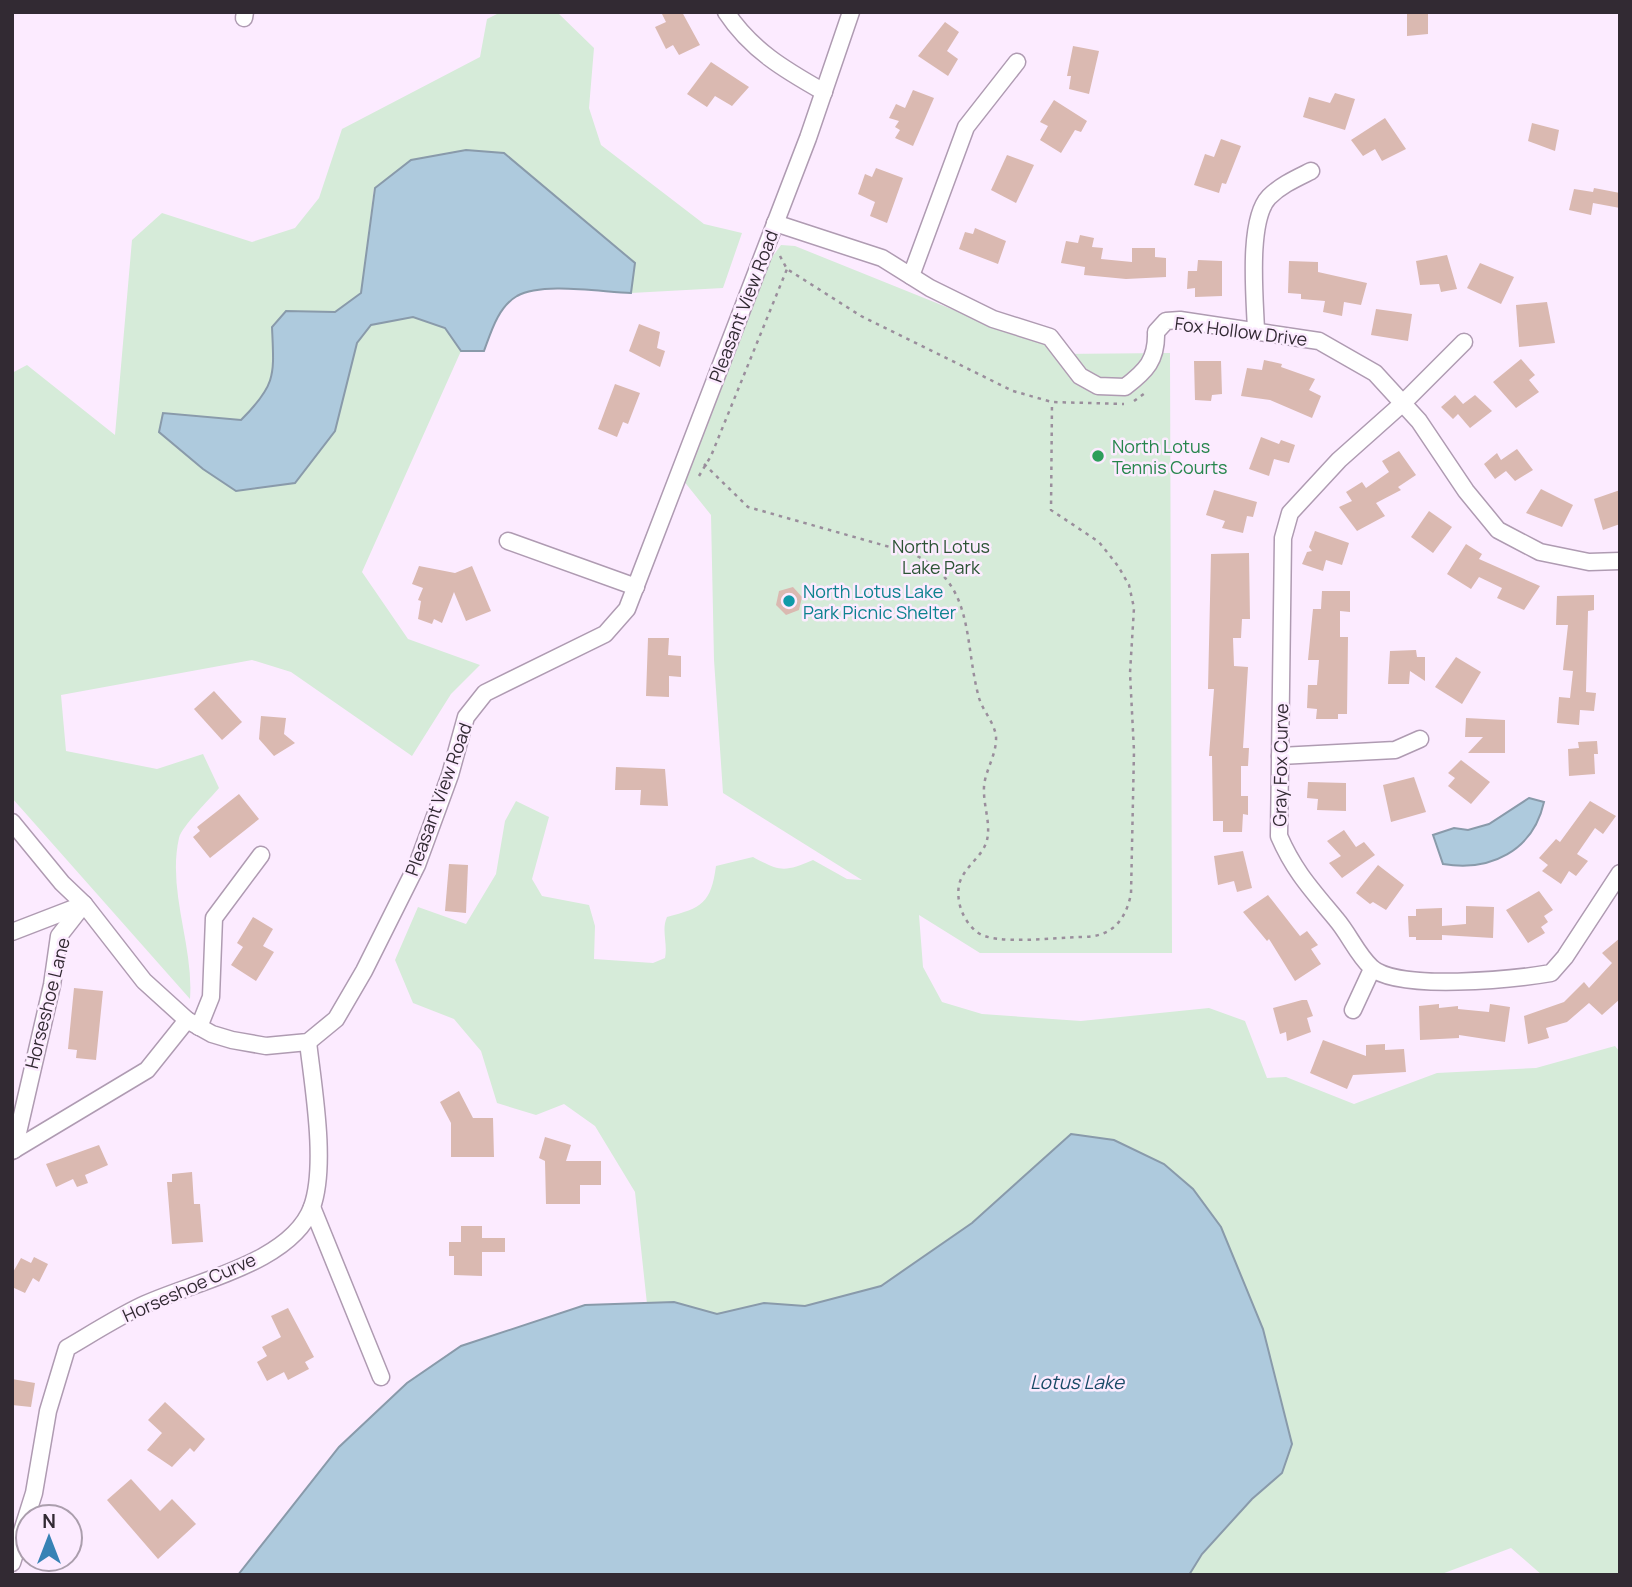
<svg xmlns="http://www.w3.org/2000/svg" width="1632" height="1587" viewBox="0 0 1632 1587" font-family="Manrope,sans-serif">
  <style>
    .green { fill: #d6ebd9 }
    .water { fill: #aecadd; stroke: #899aaa; stroke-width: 2 }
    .building { fill: #dab9b1 }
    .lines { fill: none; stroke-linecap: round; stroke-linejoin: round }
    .minor-casing { stroke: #af9bb2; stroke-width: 19 }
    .path { stroke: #9a8e9c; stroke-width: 2.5; stroke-dasharray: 3.5 5; stroke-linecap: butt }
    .minor { stroke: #fff; stroke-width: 16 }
    .leisure-dot { fill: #2e9e5b; stroke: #fcebff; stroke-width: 2.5 }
    .culture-dot { fill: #0f9aa8; stroke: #fcebff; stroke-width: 2.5 }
    .labels { text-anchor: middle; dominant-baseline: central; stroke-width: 5; stroke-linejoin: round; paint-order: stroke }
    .street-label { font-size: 18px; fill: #322a33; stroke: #fcebff }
    .leisure-label { font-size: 18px; fill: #27864d; stroke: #fcebff; text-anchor: start }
    .park-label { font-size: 18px; fill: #2c5435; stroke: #fcebff }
    .culture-label { font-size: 18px; fill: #0d838f; stroke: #fcebff; text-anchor: start }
    .water-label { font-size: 19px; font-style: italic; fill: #1a4b67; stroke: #fcebff }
  </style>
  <rect width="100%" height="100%" fill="#fcebff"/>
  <g class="green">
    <path d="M501,12l57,1 36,35 -5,60 12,37 103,79 38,9 -19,55 -92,5 4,-30 -261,-75 -13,105 -26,19 -49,-1 -14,16c2,48 5,58 -31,93l94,11 22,-88 13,-18 42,-8 33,11 16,23 -99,221 46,67 72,26 -29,29 -39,62 -121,-84 -39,-12 -191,35 5,56 91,18 46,-15 16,34c-9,11 -37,38 -40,50 -12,53 15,108 11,161l-178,-201v-425l15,-8 88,70 17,-195 30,-27 90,29 43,-14 24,-30 23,-69 138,-72 7,-38z"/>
    <path d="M781,245l14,1 221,89 29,7 12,12 113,-1 2,600h-192l-61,-38 4,52 19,35 40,12 99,7 128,-13 36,13 22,57 19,-1 68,27 83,-31 99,-5 79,-22 5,6v523h-78l-31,-27 -72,27h-250c24,-40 59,-72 93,-102l-211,-338 -99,88 -91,63 -77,20 -40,-3 -47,11 -43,-12 -27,2 -12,-112 -40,-66 -31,-22 -28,11 -39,-12 -16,-52 -27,-32 -41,-16 -18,-43 23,-53 48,17 30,-50 9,-53 11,-20 33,16 -17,62 10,17 47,9 6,21 -1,33 59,4 12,-5c3,-15 -4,-28 2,-41 35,-9 44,-14 49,-51l37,-9c27,15 32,15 60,3l34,19 15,1 -139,-87 -9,-133 -3,-145 -32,-40 91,-215z"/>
  </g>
  <g class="water">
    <path d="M466,150l38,3 131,110 -4,30c-30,-1 -88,-11 -114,3 -19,11 -26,36 -33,55h-23l-16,-23 -32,-11 -42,8 -14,18 -22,88 -40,52 -59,8 -33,-22 -44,-37 4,-19 78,7c36,-36 33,-45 31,-93l14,-16 49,1 26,-19 14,-105 36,-28z"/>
    <path d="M1529,798l15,4c-11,49 -54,70 -101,62l-10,-29 21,-7 14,2 21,-6z"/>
    <polygon points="1071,1134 1114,1140 1164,1164 1193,1189 1221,1227 1263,1329 1292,1444 1282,1473 1252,1499 1202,1554 1189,1575 238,1575 339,1447 407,1383 461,1346 585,1305 674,1302 717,1314 764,1303 805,1306 881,1286 972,1223"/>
  </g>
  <g class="building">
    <polygon points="661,12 682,12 700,45 679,55 673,45 666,49 655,27 666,22"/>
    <polygon points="1407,12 1428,12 1428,34 1407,36"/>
    <polygon points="945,22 959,32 947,51 958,59 948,76 918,56"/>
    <polygon points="1073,46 1099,51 1089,94 1069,89 1071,76 1067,76"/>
    <polygon points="711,62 749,87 732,106 715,96 707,107 687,94"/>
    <polygon points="913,90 934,98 913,146 895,138 900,130 895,127 899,121 889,118 896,104 905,108"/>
    <polygon points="1335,93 1355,99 1345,130 1303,117 1309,97 1330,103"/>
    <polygon points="1054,100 1087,121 1081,132 1075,130 1061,153 1040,140 1048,126 1040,122"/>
    <polygon points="1385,118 1406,149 1382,161 1375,149 1363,156 1351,140"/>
    <polygon points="1532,123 1559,130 1555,151 1528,141"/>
    <polygon points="1221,139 1241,146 1226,184 1222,183 1219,193 1194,185 1205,154 1214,157"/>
    <polygon points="1007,155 1034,165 1016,203 991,190"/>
    <polygon points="876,168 903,178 887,223 870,216 875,202 858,194 865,174 872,177"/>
    <polygon points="1594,188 1620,193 1620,208 1593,203 1591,215 1569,210 1574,189 1593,192"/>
    <polygon points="975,228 1006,241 998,264 959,249 965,232 973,234"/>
    <polygon points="1080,235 1094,238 1092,247 1103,248 1101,259 1132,262 1132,248 1155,248 1155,257 1166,258 1166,277 1126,279 1084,275 1085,267 1061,263 1066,241 1078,243"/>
    <polygon points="1447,255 1457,289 1441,292 1439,284 1420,285 1416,261"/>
    <polygon points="1198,260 1222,261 1222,296 1195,297 1195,288 1187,289 1188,271 1197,271"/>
    <polygon points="1289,261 1318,262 1318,272 1367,283 1361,305 1344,302 1342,316 1323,312 1325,301 1301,299 1301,294 1288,293"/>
    <polygon points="1480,263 1514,277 1501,304 1467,288"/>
    <polygon points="1547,302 1555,343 1519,347 1516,305"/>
    <polygon points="1376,309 1412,314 1408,341 1371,335"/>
    <polygon points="639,324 660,332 657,348 665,351 660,367 629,351"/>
    <polygon points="1521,359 1535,375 1529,380 1539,392 1516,408 1493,382"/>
    <polygon points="1264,360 1282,364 1281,367 1315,379 1309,390 1321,396 1312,418 1270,400 1241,396 1247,368 1262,370"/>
    <polygon points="1194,361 1221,361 1222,394 1212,395 1211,401 1195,400"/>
    <polygon points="615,384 640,393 628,424 623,422 617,437 598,429"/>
    <polygon points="1455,395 1463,404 1475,395 1492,411 1470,428 1458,414 1453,419 1441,407"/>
    <polygon points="1261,437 1279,444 1281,440 1295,445 1289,463 1274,459 1269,476 1249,469"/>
    <polygon points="1517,449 1533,470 1515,481 1506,471 1495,479 1484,464 1497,453 1501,460"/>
    <polygon points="1399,451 1416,475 1398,487 1401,490 1376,503 1385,516 1357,531 1339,507 1352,501 1346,492 1362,482 1366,488 1389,472 1382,461"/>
    <polygon points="1541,489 1573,505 1562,527 1526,513"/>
    <polygon points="1214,490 1257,502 1253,517 1247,516 1243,533 1222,528 1225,521 1206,515"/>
    <polygon points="1620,490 1620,524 1603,530 1594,499"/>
    <polygon points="1429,511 1452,527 1433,553 1411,537"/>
    <polygon points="1315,531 1349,543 1342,565 1326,560 1323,571 1302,564 1307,552 1312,551 1309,547"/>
    <polygon points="1466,544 1482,554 1479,559 1540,586 1524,610 1497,598 1502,588 1479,577 1471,589 1447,574"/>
    <polygon points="1249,553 1250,619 1242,619 1241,638 1233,638 1234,666 1248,667 1243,748 1249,748 1248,766 1241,766 1241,796 1248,796 1248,815 1243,814 1242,832 1223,832 1223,821 1213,821 1212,756 1209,756 1214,689 1208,689 1211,554"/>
    <polygon points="419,566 455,573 472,566 491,611 466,621 454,592 442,623 434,619 432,624 418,619 421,601 418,600 423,588 412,584"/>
    <polygon points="793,587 802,597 799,610 786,615 776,605 779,591"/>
    <polygon points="1322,591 1350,591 1350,612 1340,611 1340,637 1348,637 1347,714 1338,714 1338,719 1316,719 1317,709 1307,708 1308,685 1317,685 1319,660 1308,660 1313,609 1321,609"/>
    <polygon points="1594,595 1594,610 1588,611 1586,692 1596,693 1594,711 1580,710 1579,725 1557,723 1559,697 1570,698 1573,671 1563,670 1568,625 1556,625 1557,596"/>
    <polygon points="648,638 669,638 668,655 681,656 681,677 669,676 669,697 646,696"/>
    <polygon points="1416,650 1417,657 1425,657 1425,681 1410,671 1409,684 1388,684 1390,651"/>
    <polygon points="1456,657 1481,672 1462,704 1435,687"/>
    <polygon points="214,691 242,722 222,740 194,709"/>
    <polygon points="261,716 286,718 284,734 295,743 274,756 259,739"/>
    <polygon points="1466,718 1505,720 1505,753 1468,753 1483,737 1465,737"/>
    <polygon points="1597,741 1598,754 1594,754 1595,774 1569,776 1568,749 1579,748 1578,742"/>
    <polygon points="1461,760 1490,782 1471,804 1448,786 1455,778 1448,773"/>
    <polygon points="616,767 665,769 668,806 640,805 641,790 615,790"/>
    <polygon points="1414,777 1426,812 1391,822 1383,785"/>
    <polygon points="1308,782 1346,783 1346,811 1317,810 1318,799 1307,798"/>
    <polygon points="239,794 259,819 210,858 193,837 200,831 197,827"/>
    <polygon points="1590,801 1616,816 1603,834 1595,828 1577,854 1588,861 1576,876 1569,871 1561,884 1542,871 1548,865 1539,858 1556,839 1560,842"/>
    <polygon points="1344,830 1356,847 1364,842 1375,855 1342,878 1329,863 1341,856 1327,841"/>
    <polygon points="1243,851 1252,888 1237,892 1234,881 1218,885 1214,856"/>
    <polygon points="449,864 468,865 466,913 445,911"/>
    <polygon points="1378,865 1404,885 1386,910 1373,902 1370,904 1356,893"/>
    <polygon points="1539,891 1553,910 1544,916 1548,922 1541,927 1545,933 1528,943 1506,910"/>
    <polygon points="1268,895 1300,936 1307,931 1318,945 1311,949 1321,964 1295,981 1269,939 1267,941 1243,912"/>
    <polygon points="1466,906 1494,907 1493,938 1442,935 1442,940 1416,940 1416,937 1409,937 1408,916 1416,916 1416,909 1442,908 1442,926 1466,924"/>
    <polygon points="253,917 273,929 263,946 274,952 256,981 231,965 243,947 237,943"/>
    <polygon points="1620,938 1620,999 1602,1015 1589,1003 1567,1022 1546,1028 1549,1038 1528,1044 1524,1016 1564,1002 1584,982 1589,988 1612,963 1602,953"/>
    <polygon points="74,988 103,991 96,1060 76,1058 77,1050 68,1049"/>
    <polygon points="1302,1000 1307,1000 1313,1016 1307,1018 1311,1032 1287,1041 1286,1032 1280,1034 1273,1008"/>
    <polygon points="1439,1004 1439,1008 1458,1006 1458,1009 1489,1012 1490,1004 1510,1007 1505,1042 1459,1035 1459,1038 1420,1040 1419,1006"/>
    <polygon points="1323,1040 1366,1056 1366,1045 1385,1044 1385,1050 1404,1049 1406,1072 1353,1075 1347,1089 1310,1073"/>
    <polygon points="459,1091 473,1118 493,1118 494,1157 451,1157 451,1123 440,1102"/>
    <polygon points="545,1137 571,1145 566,1161 601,1161 601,1185 580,1185 580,1204 546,1204 545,1161 539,1158"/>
    <polygon points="99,1145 108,1165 85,1175 88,1183 77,1187 73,1179 56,1187 46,1164"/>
    <polygon points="192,1172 194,1204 200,1204 203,1242 172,1244 167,1182 172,1182 172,1174"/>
    <polygon points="461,1226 482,1226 482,1238 505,1238 505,1252 482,1252 482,1276 454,1275 454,1256 449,1256 449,1242 461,1242"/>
    <polygon points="34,1257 48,1264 39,1282 33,1278 25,1293 12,1287 12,1274 21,1258 31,1263"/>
    <polygon points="288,1308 314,1357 305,1362 309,1369 288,1380 284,1372 267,1381 257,1362 267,1356 262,1347 281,1337 271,1316"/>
    <polygon points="12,1379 35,1383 31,1407 12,1405"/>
    <polygon points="165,1402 205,1439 194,1452 190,1448 172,1467 147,1450 162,1433 148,1420"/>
    <polygon points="131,1479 160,1511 172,1499 196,1524 158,1559 107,1500"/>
  </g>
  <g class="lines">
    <defs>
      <g id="minor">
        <path d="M726,12c25,38 59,58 98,80"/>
        <polyline points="244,18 245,12"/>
        <path d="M775,223l107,35 48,30 63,31 57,18 30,39 18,10 27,1c21,-16 32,-27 31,-55l10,-11 14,-1 139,21 56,32 44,48 47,70 32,39 42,22 49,10 31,-1"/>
        <polyline points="911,276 966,127 1017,62"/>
        <path d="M1256,331c-1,-32 -9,-111 13,-134 12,-12 28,-19 42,-26"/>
        <path d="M1464,342l-61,61 -64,57 -49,53 -7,25 -4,298c15,35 33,54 57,83 13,15 21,35 35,48 26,25 145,12 180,6l14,-16 55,-84"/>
        <polyline points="508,541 636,587"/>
        <polyline points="1280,756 1395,750 1420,739"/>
        <polyline points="12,822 62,883 84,904 144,981 187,1020 212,1034 232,1040 266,1046 308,1042 336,1019 364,971 417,865 450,775 466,717 485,693 605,634 627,609 808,138 851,12"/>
        <polyline points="12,932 82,905"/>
        <polyline points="1353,1010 1372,969"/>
        <polyline points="199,1027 211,997 214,918 261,855"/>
        <polyline points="14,1150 52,985 59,936 84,904"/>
        <polyline points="12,1151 147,1070 187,1020"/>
        <polyline points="312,1207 381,1377"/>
        <path d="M12,1563l22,-70 14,-82 19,-63c24,-14 49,-30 74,-42 50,-24 150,-42 171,-99 15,-42 1,-121 -4,-165"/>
      </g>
    </defs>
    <use href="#minor" class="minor-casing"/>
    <g class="path">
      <polyline points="780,256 787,269 861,316 1013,391 1052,402 1124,404"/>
      <polyline points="1134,401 1145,393"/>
      <path d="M704,464l44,43 163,46c65,30 52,86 68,145 4,13 15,24 17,38 1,19 -11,34 -12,51 -1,18 7,36 3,53 -4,17 -24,27 -28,45 -3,17 4,36 18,47 17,14 81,5 105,5 29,0 43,-15 49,-43l3,-143 -4,-78 4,-65 -5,-23 -11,-19 -19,-24 -48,-32 1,-108"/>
      <polyline points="699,476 711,456 787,269"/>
    </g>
    <use href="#minor" class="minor"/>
  </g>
  <circle class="leisure-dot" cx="1098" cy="456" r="7"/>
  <circle class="culture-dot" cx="789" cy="601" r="7"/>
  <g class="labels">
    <g class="street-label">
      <text transform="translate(743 306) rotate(-69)">Pleasant View Road</text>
      <text transform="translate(1241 331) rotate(7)">Fox Hollow Drive</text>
      <text transform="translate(1280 765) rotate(-89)">Gray Fox Curve</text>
      <text transform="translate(438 799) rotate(-70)">Pleasant View Road</text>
      <text transform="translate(47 1003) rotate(-76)">Horseshoe Lane</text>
      <text transform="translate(189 1287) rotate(-24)">Horseshoe Curve</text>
    </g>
    <g class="leisure-label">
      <text x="1112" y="446">North Lotus<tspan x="1112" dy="21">Tennis Courts</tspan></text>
    </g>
    <g class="park-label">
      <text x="941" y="546">North Lotus<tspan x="941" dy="21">Lake Park</tspan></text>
    </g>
    <g class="culture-label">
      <text x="803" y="591">North Lotus Lake<tspan x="803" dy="21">Park Picnic Shelter</tspan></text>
    </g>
    <g class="water-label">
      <text x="1077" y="1382">Lotus Lake</text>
    </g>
  </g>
  <rect width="1632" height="1587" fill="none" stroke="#322a33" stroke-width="28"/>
  <g transform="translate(49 1538)"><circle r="33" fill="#fcebff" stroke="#ab9ead" stroke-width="2"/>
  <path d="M0-5L12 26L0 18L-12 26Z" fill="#3782b5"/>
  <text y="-10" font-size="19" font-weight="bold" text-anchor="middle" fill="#322a33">N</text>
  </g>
</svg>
